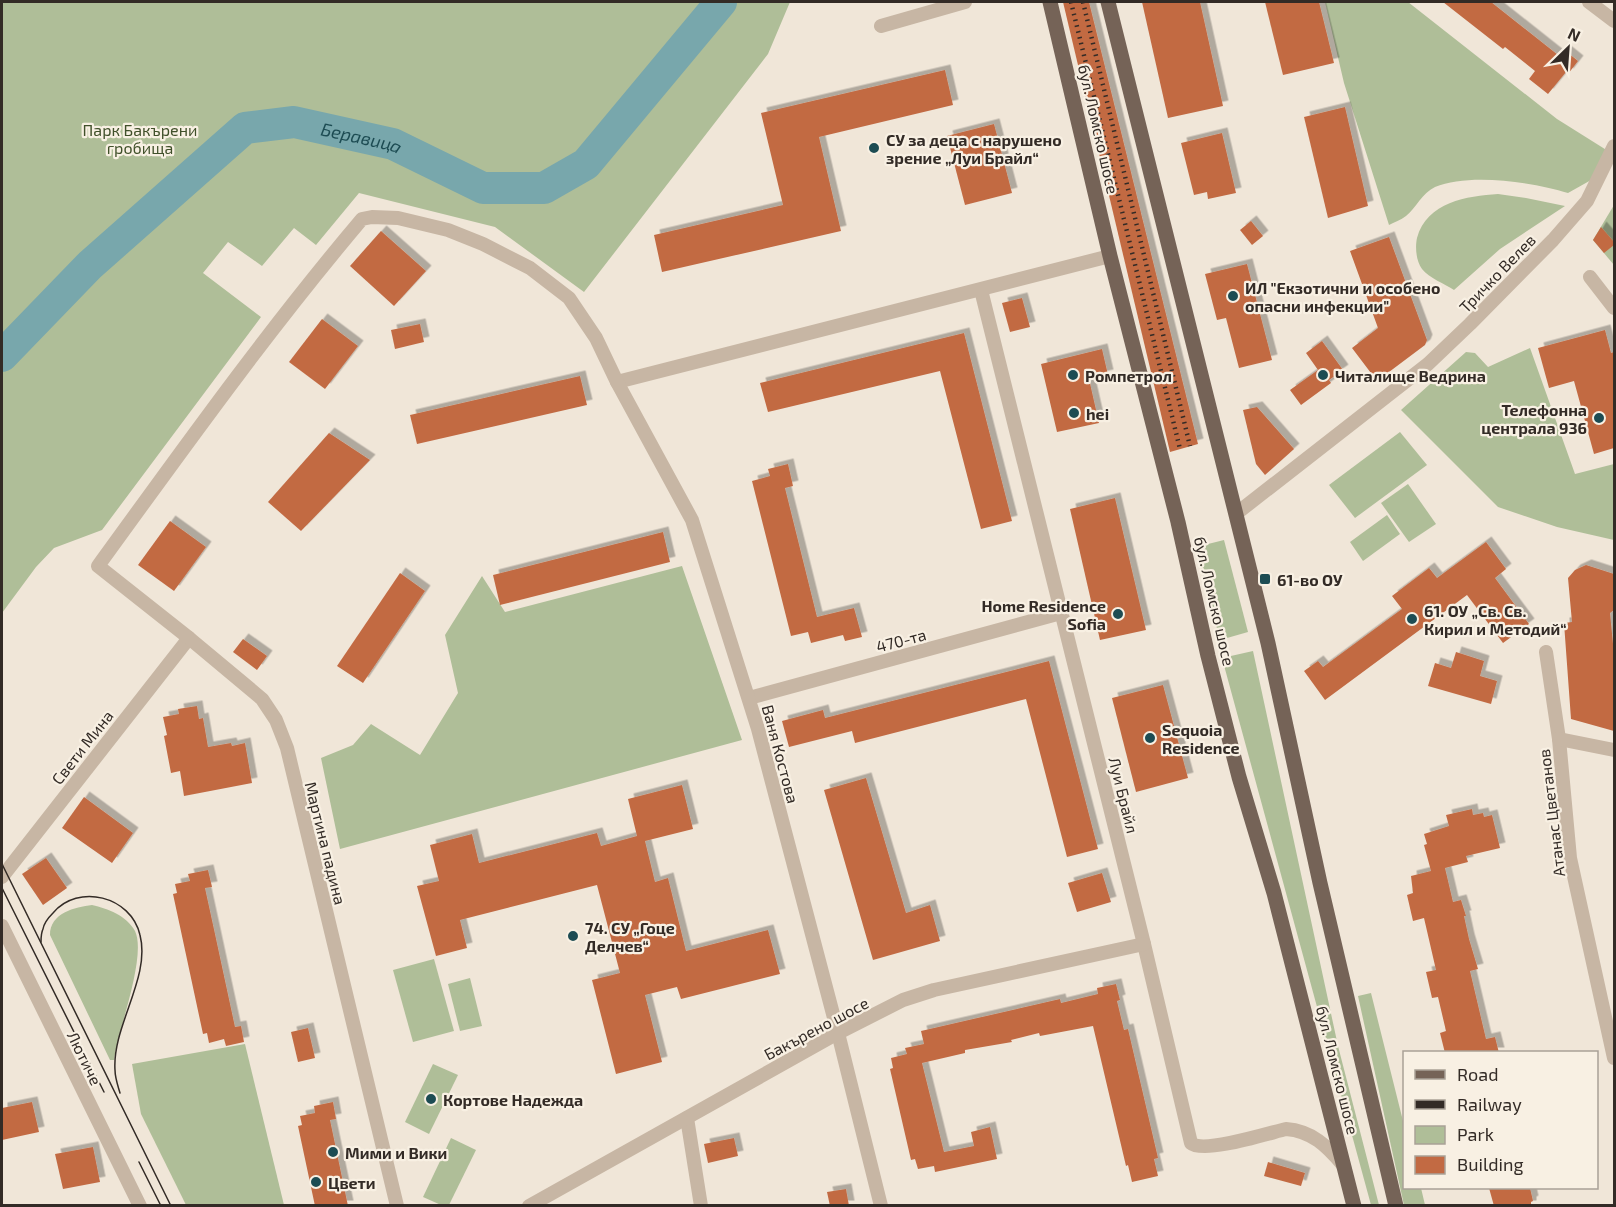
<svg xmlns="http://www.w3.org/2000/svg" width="1616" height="1207" viewBox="0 0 1616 1207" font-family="'Exo 2',sans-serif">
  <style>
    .green { fill: #afbe98 }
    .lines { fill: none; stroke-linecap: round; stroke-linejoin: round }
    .river { stroke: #78a7ac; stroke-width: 32 }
    .building { fill: #c26a43; filter: url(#shadow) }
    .street { stroke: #c7b6a4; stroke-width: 14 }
    .primary { stroke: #756357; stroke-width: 15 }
    .tram { stroke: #332b26; stroke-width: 1.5 }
    .rail { stroke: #332b26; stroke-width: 4.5; stroke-dasharray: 1.5 4.5; stroke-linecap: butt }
    .poi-dot { fill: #1d4c53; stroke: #f8f0e3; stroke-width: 2 }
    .labels { text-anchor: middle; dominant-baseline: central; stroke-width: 4.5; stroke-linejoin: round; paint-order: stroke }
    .park-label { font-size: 16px; fill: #40502a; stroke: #f8f0e3 }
    .street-label { font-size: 16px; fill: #332b26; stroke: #f8f0e3 }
    .poi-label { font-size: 16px; font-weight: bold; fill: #332b26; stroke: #f8f0e3; text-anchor: start }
    .water-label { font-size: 18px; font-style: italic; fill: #1d4c53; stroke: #f8f0e3 }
  </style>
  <defs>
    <filter id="shadow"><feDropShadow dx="5.5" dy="-5.5" stdDeviation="0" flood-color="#0004"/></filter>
  </defs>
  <rect width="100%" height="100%" fill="#f0e6d8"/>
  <g class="green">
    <polygon points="2,2 790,2 768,54 584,292 495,227 359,193 316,245 294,228 262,266 228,242 203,273 261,317 102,530 54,548 36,567 2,613"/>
    <path d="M1325,2h83l149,117 51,32 -8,24 -32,18c-35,-11 -99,-20 -133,-6 -13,6 -19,21 -29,29 -5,4 -12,6 -17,9l-45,-142z"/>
    <path d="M1498,194l28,4 39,8 -65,43 -46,41c-9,-6 -25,-12 -32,-21 -6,-8 -7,-22 -5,-31 10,-36 50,-42 81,-44z"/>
    <polygon points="1614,205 1614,265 1593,240"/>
    <polygon points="1530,348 1575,474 1614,464 1614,540 1557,527 1498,507 1401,410 1466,352 1475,353 1488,367"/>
    <polygon points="1400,432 1427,465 1355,518 1329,485"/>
    <polygon points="1408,484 1436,524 1409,542 1381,503"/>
    <polygon points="1387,515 1400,534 1363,561 1350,542"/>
    <polygon points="1224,540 1248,632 1220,640 1196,547"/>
    <polygon points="682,566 742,740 340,849 321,758 353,745 371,724 420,755 458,693 445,635 482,576 505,612"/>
    <polygon points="1253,651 1338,1046 1379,1205 1371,1205 1222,658"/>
    <path d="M92,905c16,4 34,10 43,26 12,25 -17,99 -21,129h-4l-60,-125c0,-22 25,-28 42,-30z"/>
    <polygon points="434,959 454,1031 413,1042 393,970"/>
    <polygon points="470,978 482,1026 460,1031 448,984"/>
    <polygon points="1371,993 1404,1125 1404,1188 1421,1188 1425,1205 1404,1205 1358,996"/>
    <polygon points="245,1044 284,1205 186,1205 141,1114 132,1064"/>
    <polygon points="433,1064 458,1075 429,1134 405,1122"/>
    <polygon points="451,1138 476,1150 449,1205 441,1205 423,1197"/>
  </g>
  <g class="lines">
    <path class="river" id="s1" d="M2,356l88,-91 155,-137 49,-6 99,22 90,44h61l42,-24 135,-162"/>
  </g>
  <g class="building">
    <polygon points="1063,2 1089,2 1198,444 1170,452"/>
    <polygon points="1142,2 1200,2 1223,106 1168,118"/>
    <polygon points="1265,2 1319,2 1334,63 1283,75"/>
    <polygon points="1443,2 1491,2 1558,55 1563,49 1578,61 1568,74 1566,72 1548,94 1529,79 1535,71 1505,47 1503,49"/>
    <polygon points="945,70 953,105 819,137 841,231 662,272 654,235 783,205 761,113"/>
    <polygon points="1345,107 1368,206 1328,218 1304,117"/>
    <polygon points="994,124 1012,193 965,205 947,136"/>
    <polygon points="1222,133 1236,193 1208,199 1207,192 1194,195 1181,143"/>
    <polygon points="1251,221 1263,236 1252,245 1240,230"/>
    <polygon points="1601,227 1614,242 1614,245 1604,253 1593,240"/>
    <polygon points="381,231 426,271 394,306 350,266"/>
    <polygon points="1389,237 1427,340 1425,345 1377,381 1352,348 1378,328 1350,251"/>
    <polygon points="1247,264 1272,360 1239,368 1226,318 1217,320 1205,274"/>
    <polygon points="1022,298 1030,327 1010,332 1002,303"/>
    <polygon points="322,319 358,346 325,389 289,362"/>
    <polygon points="420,324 424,342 395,349 391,330"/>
    <polygon points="1605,330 1611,353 1614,352 1614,448 1594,454 1574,381 1549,388 1538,348"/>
    <polygon points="964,333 1012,521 981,529 940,371 768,412 760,383"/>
    <polygon points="1322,341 1343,370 1329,380 1331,383 1301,405 1290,390 1318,370 1306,353"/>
    <polygon points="1102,349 1108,375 1089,379 1099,423 1057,432 1041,364"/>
    <polygon points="580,376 587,405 417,444 410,415"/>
    <polygon points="1257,407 1294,449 1265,475 1256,464 1243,410"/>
    <polygon points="329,433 370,460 301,531 268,502"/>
    <polygon points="788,464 793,486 785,488 817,617 854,608 862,637 845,641 843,635 811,643 808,632 791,636 752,481 770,476 768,469"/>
    <polygon points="1115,498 1146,630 1100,640 1070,509"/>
    <polygon points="170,521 206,547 174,591 138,565"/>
    <polygon points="663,532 670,562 500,605 493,575"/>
    <polygon points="1486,542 1506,569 1495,578 1529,624 1503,643 1467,595 1325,700 1304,671 1318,661 1323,667 1402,609 1392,596 1429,568 1437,578"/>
    <polygon points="1586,565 1614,574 1614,610 1610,613 1614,654 1614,731 1571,719 1564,623 1572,622 1568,578 1575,570"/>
    <polygon points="400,573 425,591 363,683 337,666"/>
    <polygon points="243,639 267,656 257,670 233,652"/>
    <polygon points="1456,652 1484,661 1480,676 1497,681 1491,704 1428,686 1435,663 1451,668"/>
    <polygon points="1049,661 1098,849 1067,857 1026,699 855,743 852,731 789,747 782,721 823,710 825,718"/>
    <polygon points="1163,685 1188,778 1136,792 1112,698"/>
    <polygon points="197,706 199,719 203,718 208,747 231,743 232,746 245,743 252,783 184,796 180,771 171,773 164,736 167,735 163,717 179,714 178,709"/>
    <polygon points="866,778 906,913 930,905 940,941 873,960 824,790"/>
    <polygon points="682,785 693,829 645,841 655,882 668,878 686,951 768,930 780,974 681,999 677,987 645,995 662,1062 616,1074 592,980 620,973 597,885 460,920 467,948 436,956 417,886 439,881 430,845 472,834 479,863 597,833 601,846 637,836 628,799"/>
    <polygon points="84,797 133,833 112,863 62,828"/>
    <polygon points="1472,809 1473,815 1483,813 1484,817 1492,815 1500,848 1466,856 1468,862 1445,868 1453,902 1461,900 1466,916 1464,916 1469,939 1478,969 1470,971 1486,1039 1495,1037 1499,1053 1445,1053 1440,1033 1446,1031 1438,997 1432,998 1426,972 1436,970 1424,918 1413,921 1407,895 1413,893 1411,876 1431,871 1424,845 1427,844 1424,834 1449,826 1446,815"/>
    <polygon points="46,858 67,888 43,905 22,874"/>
    <polygon points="208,870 212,887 205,888 215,934 235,1027 241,1026 244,1042 226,1046 224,1039 209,1043 207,1033 203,1034 173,894 177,893 175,884 190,881 188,874"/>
    <polygon points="1102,873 1111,902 1077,912 1068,883"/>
    <polygon points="1116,984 1120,1000 1117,1001 1124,1030 1128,1029 1158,1158 1154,1159 1158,1176 1132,1182 1128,1165 1126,1166 1093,1026 1040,1036 1039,1033 1011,1040 1012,1042 965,1050 965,1053 922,1063 944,1152 974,1146 971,1132 990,1127 997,1159 935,1172 934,1166 918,1169 915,1159 911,1160 890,1069 893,1068 891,1058 907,1054 905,1048 924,1044 921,1031 1060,999 1061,1003 1098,994 1097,988"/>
    <polygon points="308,1028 315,1058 298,1062 291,1032"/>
    <polygon points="32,1102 39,1132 2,1140 2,1108"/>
    <polygon points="333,1102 336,1119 330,1120 348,1206 315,1206 298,1126 302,1125 300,1116 315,1113 314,1106"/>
    <polygon points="734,1138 738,1156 708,1163 704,1144"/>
    <polygon points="93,1147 100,1182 63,1189 55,1154"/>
    <polygon points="1268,1162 1305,1173 1301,1186 1264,1176"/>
    <polygon points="1489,1188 1530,1188 1533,1201 1531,1202 1531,1206 1494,1206"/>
    <polygon points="846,1189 849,1206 830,1206 827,1192"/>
  </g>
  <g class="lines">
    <g class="street">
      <polyline points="1589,2 1614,21"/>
      <polyline points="881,26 965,2"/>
      <polyline points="1590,277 1614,308"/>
      <path d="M981,290l163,654 47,199c12,11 78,-10 95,-14 26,2 41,17 57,36"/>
      <polyline points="617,382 1110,256"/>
      <polyline points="1237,513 1428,364 1470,324 1553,240 1587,201 1614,146"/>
      <polyline points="1546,652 1559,739 1570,858 1614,1058"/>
      <polyline points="749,698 1061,613"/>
      <polyline points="1559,739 1614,750"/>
      <polyline points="2,877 189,638"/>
      <polyline points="2,926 140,1206"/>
      <polyline points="687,1118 701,1206"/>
      <path d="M397,1206l-110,-458 -11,-28 -14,-21 -73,-61 -91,-72c85,-117 170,-236 264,-347l10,-2 26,1 50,12 35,14 47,24 39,30 27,40 21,44 75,138 66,209 80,304 43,173"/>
      <polyline points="529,1206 838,1033 903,1000 934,990 1144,944"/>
    </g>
    <g class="primary">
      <polyline points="1050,2 1110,256 1178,522 1208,656 1239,777 1274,893 1354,1206"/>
      <polyline points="1108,2 1268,643 1320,883 1396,1206"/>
    </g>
    <g class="tram">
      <polyline points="2,864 171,1206"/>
      <polyline points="2,888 104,1092"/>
      <path d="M41,942c0,-4 0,-9 2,-13 1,-6 6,-12 10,-16 25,-30 78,-17 87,22 11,43 -28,91 -25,135 0,8 3,16 5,23"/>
      <polyline points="139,1162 161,1206"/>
    </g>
    <g class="rail">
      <polyline points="1071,2 1180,449"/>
      <polyline points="1083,2 1190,446"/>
    </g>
  </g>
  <g class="poi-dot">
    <circle cx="874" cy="148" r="6"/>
    <circle cx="1233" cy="296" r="6"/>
    <circle cx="1073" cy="375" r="6"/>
    <circle cx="1323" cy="375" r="6"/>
    <circle cx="1074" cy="413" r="6"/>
    <circle cx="1599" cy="418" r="6"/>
    <rect x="1259" y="573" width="12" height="12" rx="3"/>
    <circle cx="1118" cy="614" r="6"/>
    <circle cx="1412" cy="619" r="6"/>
    <circle cx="1150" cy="738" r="6"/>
    <circle cx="573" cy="936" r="6"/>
    <circle cx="431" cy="1099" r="6"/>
    <circle cx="333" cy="1152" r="6"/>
    <circle cx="316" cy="1182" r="6"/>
  </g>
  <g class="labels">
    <g class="park-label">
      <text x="140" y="129">Парк Бакърени<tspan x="140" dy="18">гробища</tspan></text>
    </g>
    <g class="street-label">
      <text transform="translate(1099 129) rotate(77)">бул. Ломско шосе</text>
      <text transform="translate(1497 273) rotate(-46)">Тричко Велев</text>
      <text transform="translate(1215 601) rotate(77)">бул. Ломско шосе</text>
      <text transform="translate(901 640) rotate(-15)">470-та</text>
      <text transform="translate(82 747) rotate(-52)">Свети Мина</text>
      <text transform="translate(781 754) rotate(75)">Ваня Костова</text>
      <text transform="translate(1124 795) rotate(76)">Луи Брайл</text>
      <text transform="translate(1551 813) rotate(-97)">Атанас Цветанов</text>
      <text transform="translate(326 843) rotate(76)">Мартина падина</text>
      <text transform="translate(816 1028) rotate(-28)">Бакърено шосе</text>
      <text transform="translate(85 1058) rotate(64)">Лютиче</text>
      <text transform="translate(1338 1070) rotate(76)">бул. Ломско шосе</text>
    </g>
    <g class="poi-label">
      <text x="886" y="139">СУ за деца с нарушено<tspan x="886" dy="18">зрение „Луи Брайл“</tspan></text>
      <text x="1245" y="287">ИЛ "Екзотични и особено<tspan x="1245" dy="18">опасни инфекции"</tspan></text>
      <text x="1085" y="375">Ромпетрол</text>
      <text x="1335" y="375">Читалище Ведрина</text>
      <text x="1587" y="409" text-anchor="end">Телефонна<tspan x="1587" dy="18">централа 936</tspan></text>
      <text x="1086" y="413">hei</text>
      <text x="1277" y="579">61-во ОУ</text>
      <text x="1106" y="605" text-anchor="end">Home Residence<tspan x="1106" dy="18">Sofia</tspan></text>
      <text x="1424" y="610">61. ОУ „Св. Св.<tspan x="1424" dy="18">Кирил и Методий“</tspan></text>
      <text x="1162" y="729">Sequoia<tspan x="1162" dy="18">Residence</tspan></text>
      <text x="585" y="927">74. СУ „Гоце<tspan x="585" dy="18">Делчев“</tspan></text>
      <text x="443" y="1099">Кортове Надежда</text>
      <text x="345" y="1152">Мими и Вики</text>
      <text x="328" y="1182">Цвети</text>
    </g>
    <g class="water-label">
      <text stroke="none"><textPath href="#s1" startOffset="452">Беравица</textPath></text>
    </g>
  </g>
  <rect width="1616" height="1207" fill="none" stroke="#332b26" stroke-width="6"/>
  <rect x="1403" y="1051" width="195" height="138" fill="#f8f0e3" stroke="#a9a197" stroke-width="1.5"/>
  <rect x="1415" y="1070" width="30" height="9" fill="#756357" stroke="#a9a197" stroke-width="1.5"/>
  <text x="1457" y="1081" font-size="18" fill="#332b26">Road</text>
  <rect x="1415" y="1100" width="30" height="9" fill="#332b26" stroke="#a9a197" stroke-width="1.5"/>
  <text x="1457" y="1111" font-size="18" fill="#332b26">Railway</text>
  <rect x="1415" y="1126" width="30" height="18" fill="#afbe98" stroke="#a9a197" stroke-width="1.5"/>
  <text x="1457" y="1141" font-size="18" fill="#332b26">Park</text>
  <rect x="1415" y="1156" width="30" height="18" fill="#c26a43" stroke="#a9a197" stroke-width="1.5"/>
  <text x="1457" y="1171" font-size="18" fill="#332b26">Building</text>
  <g transform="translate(1568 48) rotate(25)" stroke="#f8f0e3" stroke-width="4.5" paint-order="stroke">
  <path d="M0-4.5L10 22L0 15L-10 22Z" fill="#332b26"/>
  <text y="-9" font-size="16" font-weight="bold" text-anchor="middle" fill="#332b26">N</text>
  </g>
</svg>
